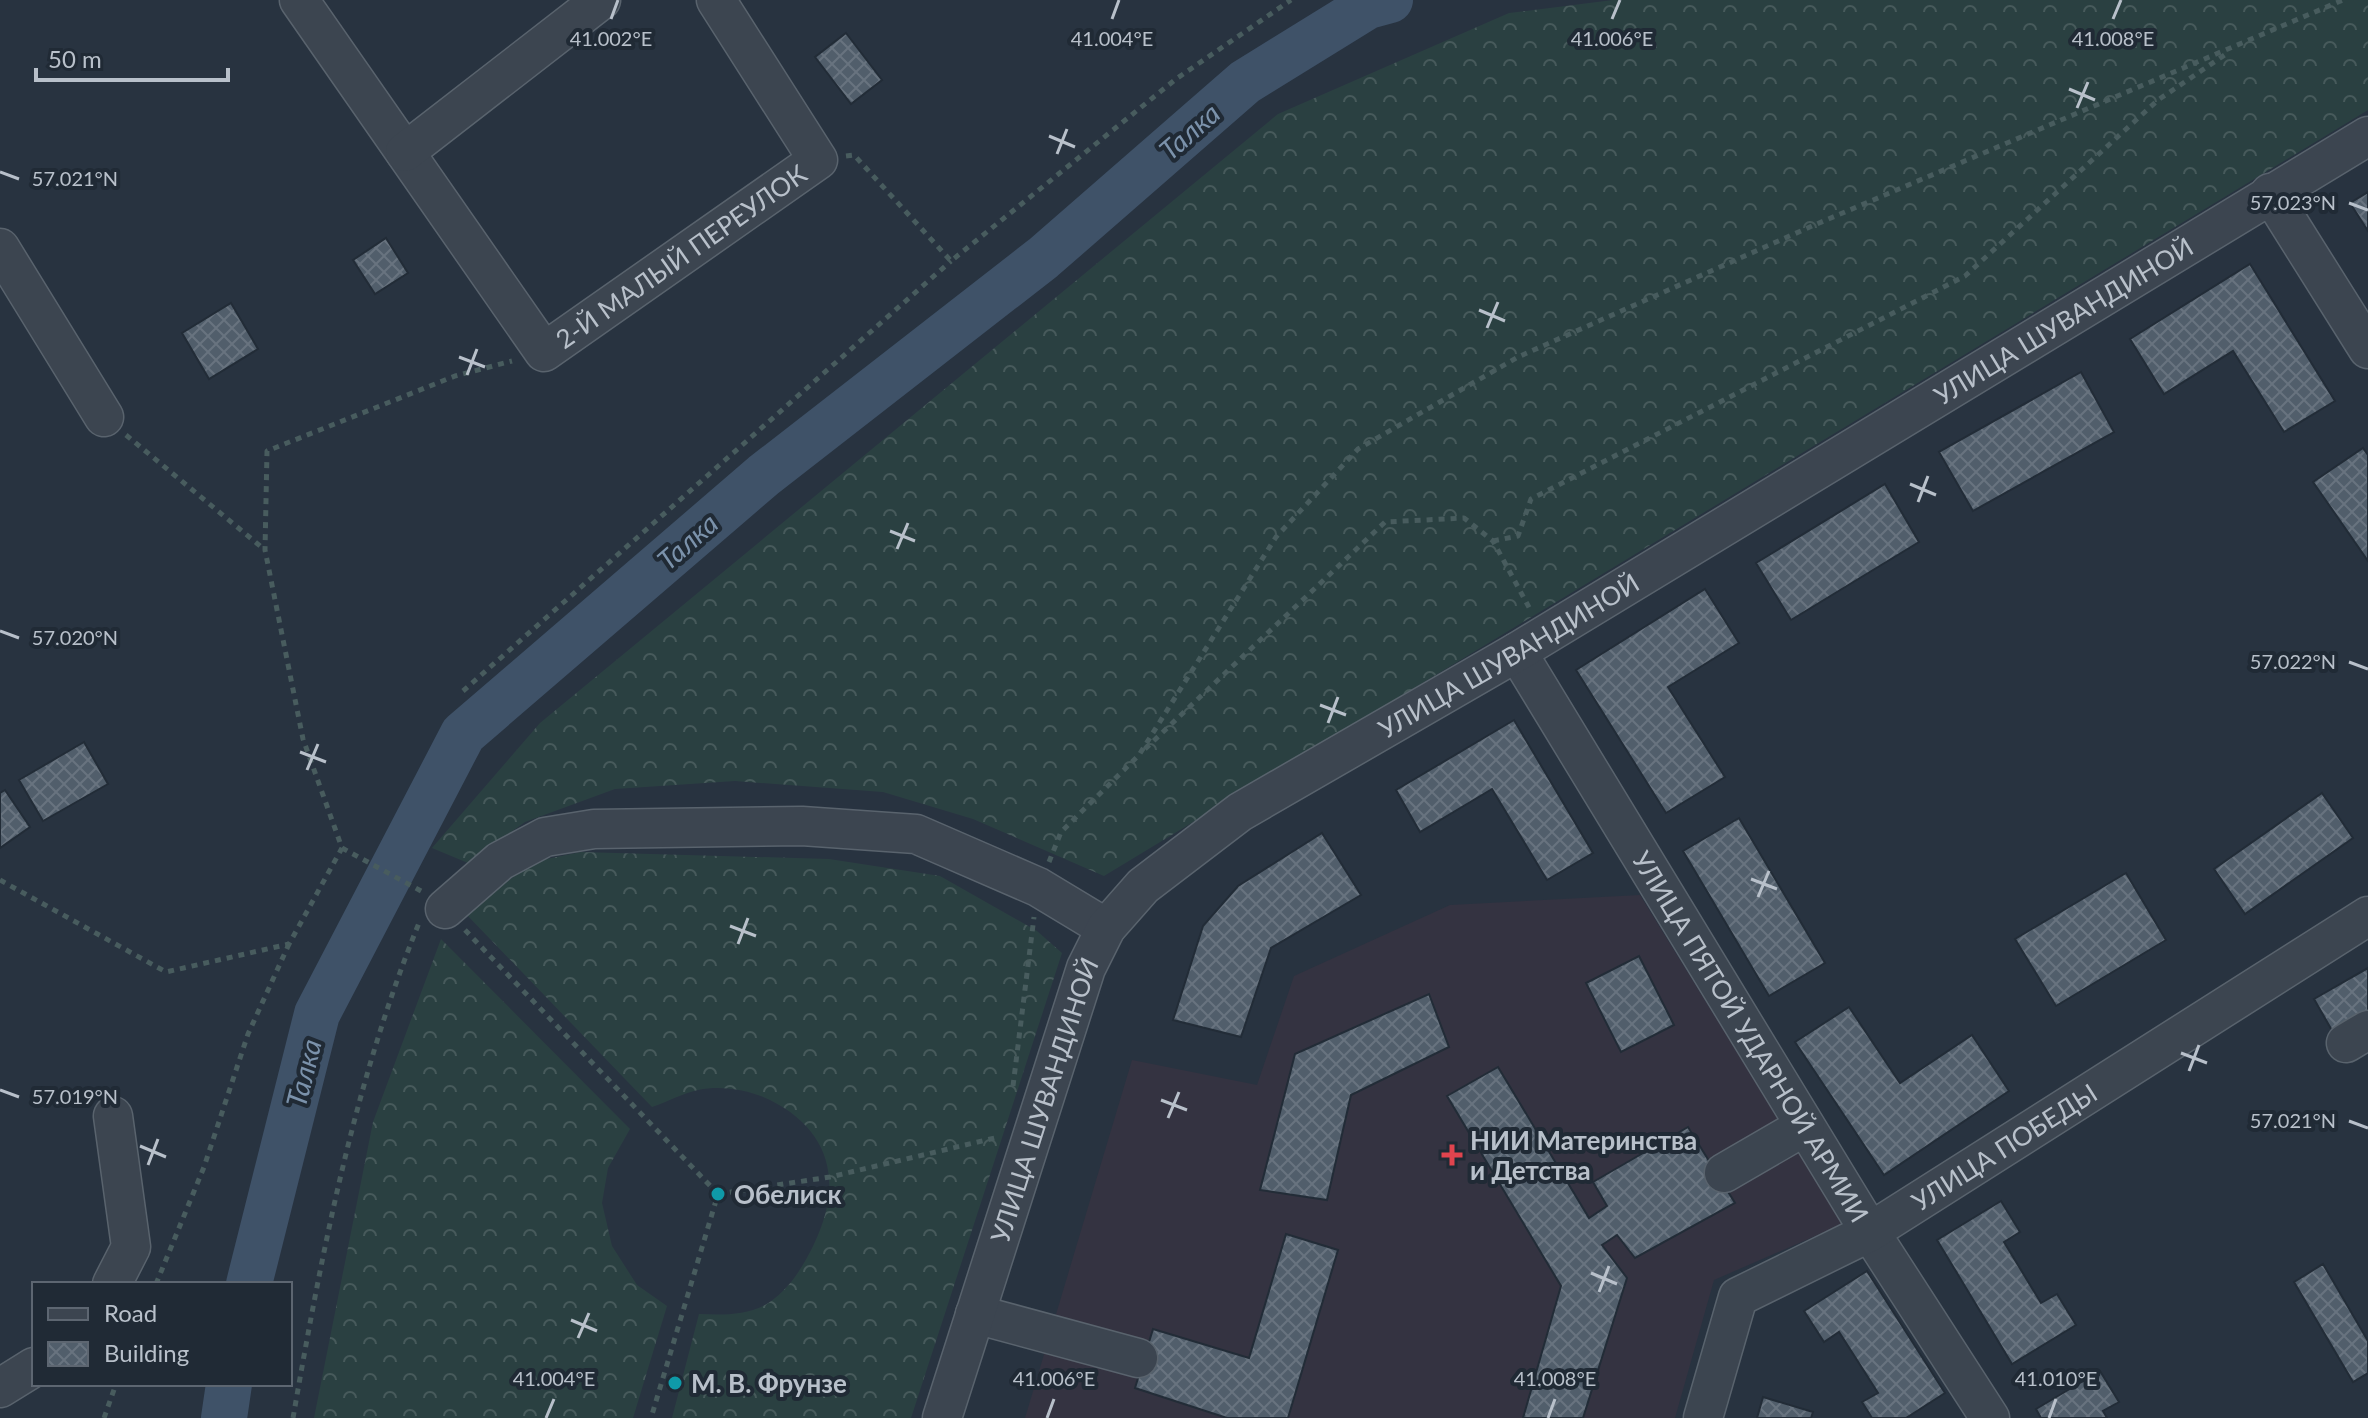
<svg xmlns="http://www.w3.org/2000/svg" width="2368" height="1418" viewBox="0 0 2368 1418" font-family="Lato,sans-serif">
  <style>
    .medical { fill: #343341 }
    .forest { fill: url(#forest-crowns) }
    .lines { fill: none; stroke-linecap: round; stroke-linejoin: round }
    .river { stroke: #3f5268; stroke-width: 46 }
    .building { fill: url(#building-cross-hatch); stroke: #222c37; stroke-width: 2 }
    .minor-casing { stroke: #59636d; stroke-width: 41 }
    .path { stroke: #485c5e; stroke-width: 5; stroke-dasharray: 6 6; stroke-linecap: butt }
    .minor { stroke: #3c4550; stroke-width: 38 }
    .ticks { fill: none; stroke: #b8c0ca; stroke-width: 3 }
    .health-dot { fill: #e0444e; stroke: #202a35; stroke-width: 3 }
    .culture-dot { fill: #0f9aa8; stroke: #202a35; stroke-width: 3 }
    .labels { text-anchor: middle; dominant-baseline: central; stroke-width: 8; stroke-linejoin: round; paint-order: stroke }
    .street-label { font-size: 26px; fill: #b8c0ca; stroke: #202a35 }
    .poi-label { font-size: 26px; font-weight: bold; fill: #b8c0ca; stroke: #202a35; text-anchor: start }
    .water-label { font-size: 28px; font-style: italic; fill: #7b92ab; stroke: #202a35 }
    .ticks-label { font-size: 20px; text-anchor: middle; fill: #b8c0ca; stroke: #202a35; stroke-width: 8; stroke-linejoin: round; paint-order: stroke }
  </style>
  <defs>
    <pattern id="forest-crowns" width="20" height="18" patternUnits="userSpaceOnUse" patternTransform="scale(2)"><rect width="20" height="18" fill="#2a4041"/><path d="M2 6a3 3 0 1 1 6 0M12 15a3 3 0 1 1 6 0" fill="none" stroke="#475a5b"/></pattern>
    <pattern id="building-cross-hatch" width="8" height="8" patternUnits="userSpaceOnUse" patternTransform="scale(2)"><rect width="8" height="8" fill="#515e6b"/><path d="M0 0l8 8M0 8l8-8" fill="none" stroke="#68737f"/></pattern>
  </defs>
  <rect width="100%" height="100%" fill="#283340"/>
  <polygon class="medical" points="1640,895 1843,1224 1714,1280 1675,1418 1025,1418 1132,1060 1257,1085 1294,976 1450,905"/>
  <g class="forest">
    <polygon points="1613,0 2368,0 2368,110 1104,876 973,819 883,792 735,781 615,789 525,822 468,863 432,848 540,723 1278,114 1509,13"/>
    <path d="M581,852l248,7 111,17 97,55 25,22 -151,465h-239l27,-104c26,1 55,2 76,-16 17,-13 30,-35 39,-54 29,-60 18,-113 -44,-144 -21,-10 -48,-15 -72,-10 -15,3 -31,12 -46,17l-186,-193 66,-52z"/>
    <polygon points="441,939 630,1129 608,1168 602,1203 612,1246 637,1285 667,1306 633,1418 314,1418 373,1122"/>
  </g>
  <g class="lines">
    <g class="river">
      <polyline points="249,1284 317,1014 463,734 764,475 1043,258 1245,82 1368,6 1390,0"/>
      <polyline points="224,1418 229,1384"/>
    </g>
  </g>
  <g class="building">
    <polygon points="846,33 882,80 851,104 815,57"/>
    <polygon points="2368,192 2368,231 2350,203"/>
    <polygon points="386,238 408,273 375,294 353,260"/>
    <polygon points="2250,264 2335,401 2284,432 2233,351 2164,394 2130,339"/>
    <polygon points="231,303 258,349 209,379 182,333"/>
    <polygon points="2081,372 2114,432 1973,511 1939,452"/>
    <polygon points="2363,448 2368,455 2368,561 2313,482"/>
    <polygon points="1885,484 1919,542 1791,620 1756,563"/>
    <polygon points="1705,589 1739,643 1668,687 1725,777 1666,813 1576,670"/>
    <polygon points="1514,720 1593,853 1547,880 1492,789 1420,832 1396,790"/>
    <polygon points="84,742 108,784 43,821 19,780"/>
    <polygon points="5,790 30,827 0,848 0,793"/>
    <polygon points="2322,793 2353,838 2245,914 2214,869"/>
    <polygon points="1739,818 1825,963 1769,996 1683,851"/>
    <polygon points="1322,833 1361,895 1271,948 1241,1037 1173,1020 1203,926 1238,886"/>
    <polygon points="2126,873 2166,940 2056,1006 2015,939"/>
    <polygon points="1639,956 1674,1025 1621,1052 1586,983"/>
    <polygon points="2368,968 2368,1023 2338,1041 2314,999"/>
    <polygon points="1429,994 1449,1047 1351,1095 1327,1200 1260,1190 1295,1054"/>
    <polygon points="1849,1007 1900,1083 1972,1035 2009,1091 1884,1175 1795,1042"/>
    <polygon points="1498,1067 1589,1218 1607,1206 1593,1182 1688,1127 1735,1203 1635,1258 1617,1235 1602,1245 1627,1278 1583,1418 1523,1418 1561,1286 1447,1096"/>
    <polygon points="2001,1201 2020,1232 2004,1242 2041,1303 2057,1294 2076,1325 2012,1364 1937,1240"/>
    <polygon points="1286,1234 1338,1250 1288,1418 1227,1418 1135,1388 1153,1329 1249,1358"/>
    <polygon points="2323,1264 2368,1341 2368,1373 2353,1382 2294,1282"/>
    <polygon points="1867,1271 1945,1393 1906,1418 1872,1418 1862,1402 1878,1393 1839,1332 1824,1342 1804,1311"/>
    <polygon points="2100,1371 2119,1402 2103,1411 2107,1418 2041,1418 2036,1409"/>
    <polygon points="1763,1397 1813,1412 1811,1418 1757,1418"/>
  </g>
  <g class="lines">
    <defs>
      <g id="minor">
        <path id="s1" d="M299,0l245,352 274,-192 -102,-160"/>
        <polyline points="405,152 601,0"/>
        <polyline points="2270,193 2368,349"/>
        <polyline points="0,248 104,417"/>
        <path id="s2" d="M1517,652l353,580 120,186"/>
        <polyline points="445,909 500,861 545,837 594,829 802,826 916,834 1038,887 1106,928"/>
        <polyline points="2346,1043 2368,1030"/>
        <polyline points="1724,1173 1805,1126"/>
        <polyline points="112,1284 131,1247 113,1116"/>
        <polyline points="975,1314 1138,1358"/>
        <polyline points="0,1388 34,1367"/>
        <path id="s3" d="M942,1418l144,-450 20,-40 37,-42 97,-74 277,-160 851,-516"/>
        <path id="s4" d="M1703,1418l35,-121 132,-65 498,-316"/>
      </g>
    </defs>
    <use href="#minor" class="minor-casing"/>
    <g class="path">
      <polyline points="846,156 854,155 951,261 1176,79 1291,0"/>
      <polyline points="126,435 265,550"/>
      <polyline points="1493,541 1518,536 1531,499 1965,276 2158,100 2229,52"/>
      <polyline points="463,691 951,261"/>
      <polyline points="1145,749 1385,522 1464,518 1493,541 1531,611"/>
      <polyline points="342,848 423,892"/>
      <polyline points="1049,862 1061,832 1139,755 1276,537 1358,449 1518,357 1812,226 2343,0"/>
      <polyline points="0,880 166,972 289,944 342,848 303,739 265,550 267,451 455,376 512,361"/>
      <polyline points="465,930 718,1194 651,1418"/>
      <polyline points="1013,1086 1034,917"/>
      <polyline points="718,1194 830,1177 999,1137"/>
      <polyline points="156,1284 204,1167 248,1034 289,944"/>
      <polyline points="104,1418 116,1384"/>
      <path d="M293,1418c29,-167 62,-338 126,-495"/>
    </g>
    <use href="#minor" class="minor"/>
  </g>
  <path class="ticks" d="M611,19l7,-19M1112,19l7,-19M1612,19l8,-19M2113,19l8,-19M2069,89l26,11M2077,108l11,-26M1049,136l26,11M1057,154l10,-25M0,172l19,7M2349,203l19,7M1479,310l26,11M1487,328l11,-26M459,357l26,10M467,375l10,-26M1910,484l26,11M1918,502l10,-26M890,531l25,10M897,549l11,-26M0,631l19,7M2349,662l19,7M1320,705l26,10M1328,723l10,-26M300,752l26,10M307,770l11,-26M1751,879l26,10M1758,897l11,-26M730,926l26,10M738,944l10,-26M2181,1053l26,10M2189,1071l10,-26M0,1090l19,7M1161,1100l26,10M1168,1118l11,-26M2349,1121l19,7M140,1146l26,11M148,1165l10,-26M1591,1273l26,11M1599,1292l10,-26M571,1320l26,11M578,1338l11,-25M546,1418l8,-19M1047,1418l7,-19M1548,1418l7,-19M2049,1418l7,-19"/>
  <path class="health-dot" d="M1448 1143h8v8h8v8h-8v8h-8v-8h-8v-8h8z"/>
  <g class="culture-dot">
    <circle cx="718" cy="1194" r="8"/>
    <circle cx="675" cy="1383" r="8"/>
  </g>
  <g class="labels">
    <g class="street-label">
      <text stroke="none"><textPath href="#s1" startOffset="596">2-Й МАЛЫЙ ПЕРЕУЛОК</textPath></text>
      <text stroke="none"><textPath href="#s3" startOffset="1654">УЛИЦА ШУВАНДИНОЙ</textPath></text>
      <text stroke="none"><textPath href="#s3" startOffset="1006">УЛИЦА ШУВАНДИНОЙ</textPath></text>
      <text stroke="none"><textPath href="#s2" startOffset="450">УЛИЦА ПЯТОЙ УДАРНОЙ АРМИИ</textPath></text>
      <text stroke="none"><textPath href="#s3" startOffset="334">УЛИЦА ШУВАНДИНОЙ</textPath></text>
      <text stroke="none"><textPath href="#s4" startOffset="432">УЛИЦА ПОБЕДЫ</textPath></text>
    </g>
    <g class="poi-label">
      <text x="1470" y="1140">НИИ Материнства<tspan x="1470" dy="30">и Детства</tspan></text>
      <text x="734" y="1194">Обелиск</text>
      <text x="691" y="1383">М. В. Фрунзе</text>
    </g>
    <g class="water-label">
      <text transform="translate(1189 131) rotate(-41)">Талка</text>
      <text transform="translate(687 541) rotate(-41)">Талка</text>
      <text transform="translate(303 1073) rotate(-76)">Талка</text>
    </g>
  </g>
  <g class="ticks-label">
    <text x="611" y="46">41.002°E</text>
    <text x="1112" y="46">41.004°E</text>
    <text x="1612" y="46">41.006°E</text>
    <text x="2113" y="46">41.008°E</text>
    <text x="75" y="186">57.021°N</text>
    <text x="2293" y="210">57.023°N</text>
    <text x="75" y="645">57.020°N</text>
    <text x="2293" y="669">57.022°N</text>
    <text x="75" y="1104">57.019°N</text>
    <text x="2293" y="1128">57.021°N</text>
    <text x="554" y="1386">41.004°E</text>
    <text x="1054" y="1386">41.006°E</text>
    <text x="1555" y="1386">41.008°E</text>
    <text x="2056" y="1386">41.010°E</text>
  </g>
  <rect x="32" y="1282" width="260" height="104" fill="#202a35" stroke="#5d6671" stroke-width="2"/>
  <rect x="48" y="1308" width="40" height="12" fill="#3c4550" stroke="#5d6671" stroke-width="2"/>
  <text x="104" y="1322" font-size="24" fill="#b8c0ca">Road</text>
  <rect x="48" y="1342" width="40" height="24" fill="url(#building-cross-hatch)" stroke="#5d6671" stroke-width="2"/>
  <text x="104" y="1362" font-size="24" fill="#b8c0ca">Building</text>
  <path d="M36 68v12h192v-12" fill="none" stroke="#b8c0ca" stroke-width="4"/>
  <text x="48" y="68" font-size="24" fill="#b8c0ca" stroke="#202a35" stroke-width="6" paint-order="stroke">50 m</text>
</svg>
